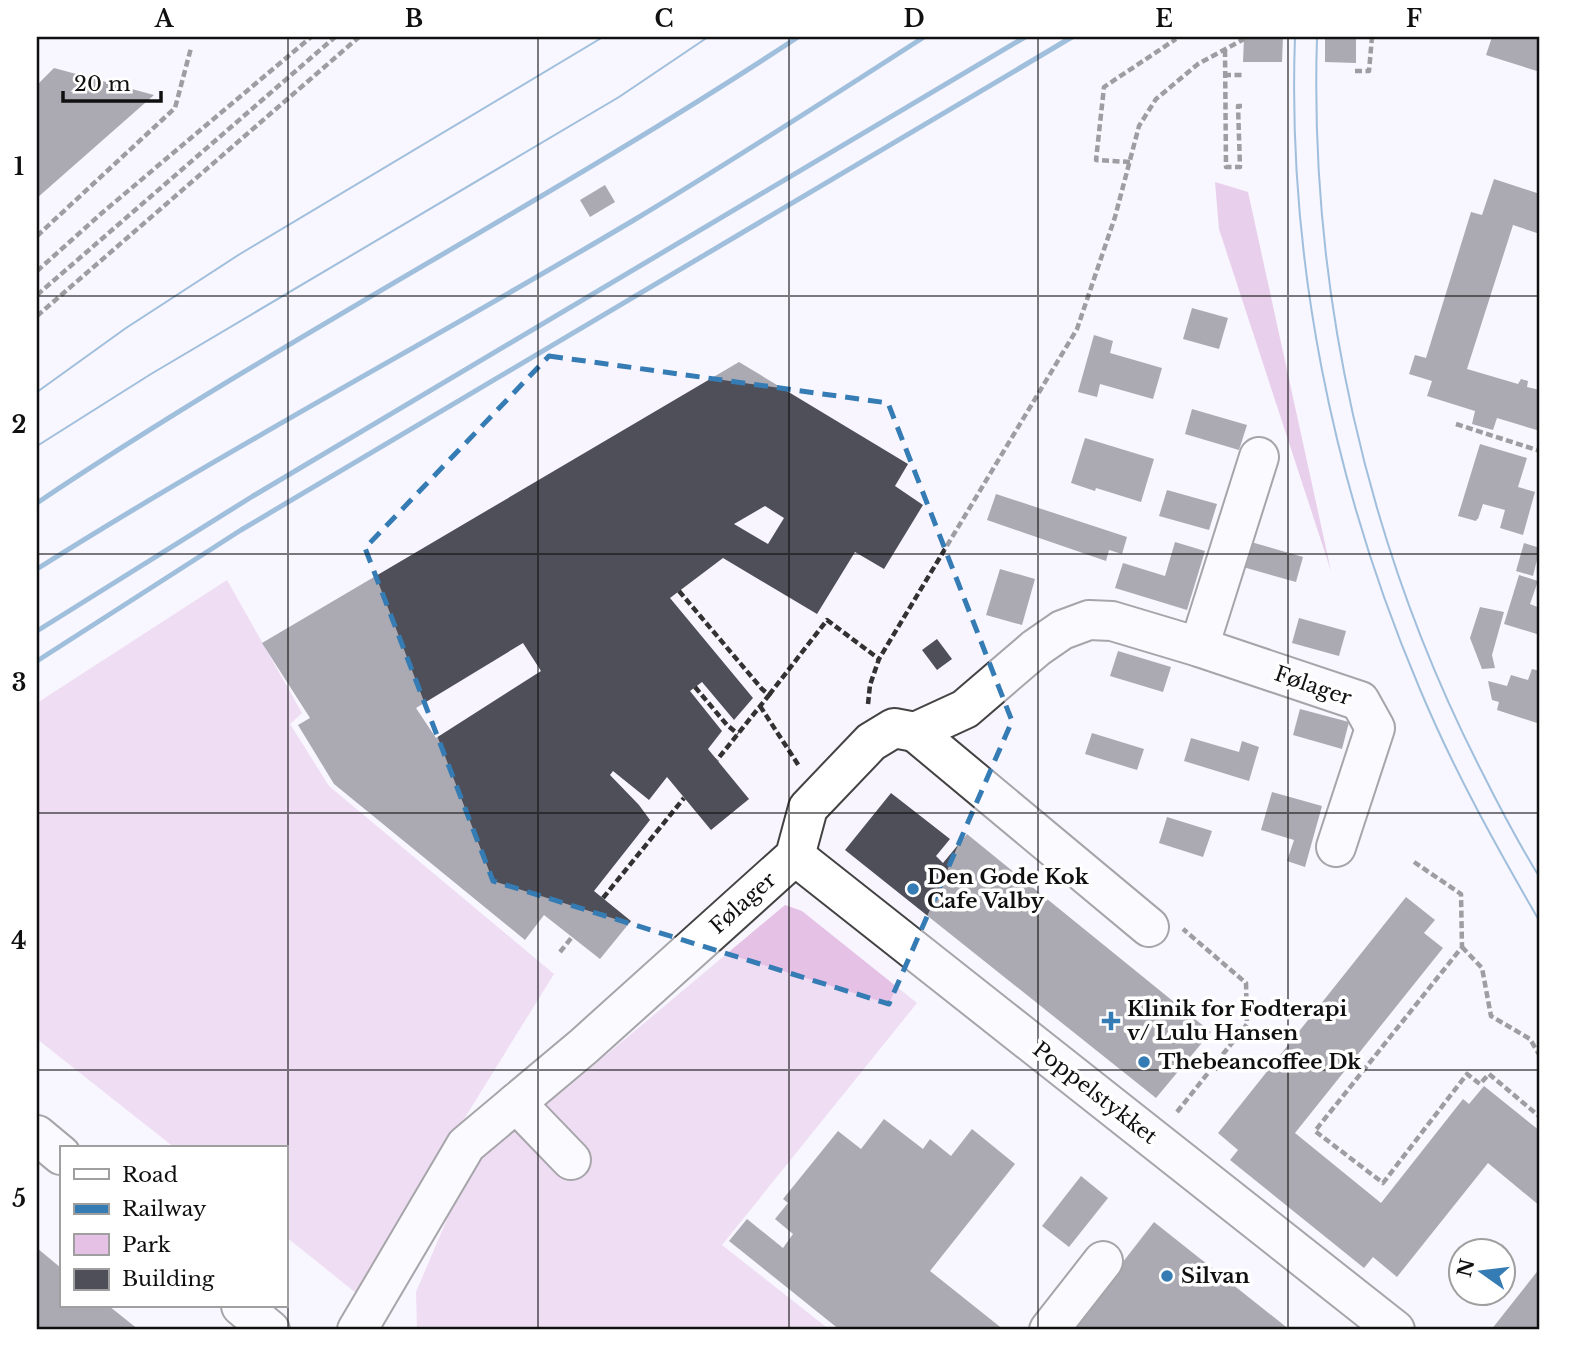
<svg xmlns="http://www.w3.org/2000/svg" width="1577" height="1367" viewBox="0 0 1577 1367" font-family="'Libre Baskerville',serif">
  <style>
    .green { fill: #e5c1e6 }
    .forest { fill: #d6a1d4 }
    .building { fill: #4e4f58; fill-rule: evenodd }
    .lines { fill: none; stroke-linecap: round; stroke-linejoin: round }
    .minor-casing { stroke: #434343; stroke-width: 42 }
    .path { stroke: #323232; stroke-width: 4.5; stroke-dasharray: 7 3.5; stroke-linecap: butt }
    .minor { stroke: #fff; stroke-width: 38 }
    .tram { stroke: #357cb4; stroke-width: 2 }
    .rail { stroke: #357cb4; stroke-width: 5 }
    .marked { fill: none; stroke: #357cb4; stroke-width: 5; stroke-dasharray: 14 9; stroke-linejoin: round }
    .grid { fill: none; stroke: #101010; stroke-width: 2; stroke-opacity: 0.55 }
    .poi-dot { fill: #357cb4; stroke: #fff; stroke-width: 2.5 }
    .labels { text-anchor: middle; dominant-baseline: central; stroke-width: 7; stroke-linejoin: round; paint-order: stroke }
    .street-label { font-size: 21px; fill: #101010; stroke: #fff }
    .poi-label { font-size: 21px; font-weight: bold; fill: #101010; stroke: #fff; text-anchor: start }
    .neatline { fill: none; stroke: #101010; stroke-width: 2.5 }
    .grid-label { font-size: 23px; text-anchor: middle; font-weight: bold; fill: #101010 }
  </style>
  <rect width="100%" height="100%" fill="#f8f5fe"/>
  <g class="green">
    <polygon points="227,580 302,713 290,724 329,786 554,974 356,1293 285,1236 285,1148 175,1148 37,1039 37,703"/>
    <polygon points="785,905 802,911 917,1003 722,1245 830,1330 417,1330 416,1292 453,1205 482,1156 557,1096"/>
  </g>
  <polygon class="forest" points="1215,182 1248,192 1331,571 1219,229"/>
  <g class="building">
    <polygon points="1244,37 1283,37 1282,62 1243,62"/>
    <polygon points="1325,37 1356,37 1356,63 1325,62"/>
    <polygon points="1492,37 1540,37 1540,72 1486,55"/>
    <polygon points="54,68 154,95 37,198 37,85"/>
    <polygon points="1494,179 1540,194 1540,234 1513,225 1467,369 1518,384 1521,379 1528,381 1527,387 1540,390 1540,431 1497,418 1493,430 1472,424 1475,411 1427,396 1432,381 1409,374 1415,355 1426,358 1471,212 1482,215"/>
    <polygon points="605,185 615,202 590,217 580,200"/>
    <polygon points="1192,308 1228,318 1219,349 1183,339"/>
    <polygon points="1094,335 1113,341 1110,353 1162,368 1153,399 1100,384 1097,397 1078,392"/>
    <path d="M739,362l169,102 -13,22 28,19 -39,64 -29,-17 -38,62 -94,-56 -53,40 83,100 -19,22 -32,-38 -12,9 32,40 -14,18 41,50 -38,31 -44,-53 -18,23 -36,-29 -3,4 29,30 11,15 -56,71 37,30 -31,38 -56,-44 -19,25 -191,-156 -36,-59 12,-7 -48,-75zM765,506l19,12 -16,26 -34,-20zM523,643l18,28 -105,67 -20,-30z"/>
    <polygon points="1192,409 1247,425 1239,450 1185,434"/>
    <polygon points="1085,438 1154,459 1141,502 1096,488 1095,491 1071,483"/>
    <polygon points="1480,444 1527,458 1518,487 1535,492 1523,535 1500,528 1505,510 1483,504 1478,519 1477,519 1476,521 1458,516"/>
    <polygon points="1167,490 1217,504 1209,530 1159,516"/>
    <polygon points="996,494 1127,537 1122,554 1109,550 1106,561 987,520"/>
    <polygon points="1175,542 1205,551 1187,610 1115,588 1123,563 1165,576"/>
    <polygon points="1251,542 1303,557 1296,582 1243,567"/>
    <polygon points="1524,543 1540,548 1533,576 1516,571"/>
    <polygon points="1000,569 1035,579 1022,625 986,615"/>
    <polygon points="1519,575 1538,581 1530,604 1540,608 1540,635 1504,624"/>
    <polygon points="1480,607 1504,612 1492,655 1495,668 1482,669 1470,638"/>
    <polygon points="1299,618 1346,631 1339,656 1292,643"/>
    <polygon points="937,639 952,659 937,670 922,650"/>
    <polygon points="1118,651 1171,667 1163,692 1110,676"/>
    <polygon points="1532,669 1540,671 1540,724 1497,710 1499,702 1492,700 1488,681 1507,686 1511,675 1528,680"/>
    <polygon points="1300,709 1349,722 1342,749 1293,735"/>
    <polygon points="1092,733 1144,749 1137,770 1085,754"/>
    <polygon points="1191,738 1239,752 1242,741 1259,747 1249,781 1184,761"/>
    <polygon points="1272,792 1322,806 1305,867 1287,861 1294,840 1261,830"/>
    <polygon points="891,793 950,839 936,856 943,863 967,834 1211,1032 1156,1098 845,850"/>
    <polygon points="1167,817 1212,831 1203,857 1159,843"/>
    <polygon points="1406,897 1435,920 1424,933 1443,948 1295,1133 1381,1203 1463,1099 1469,1104 1484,1086 1540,1131 1540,1206 1488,1163 1397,1277 1373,1257 1364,1268 1230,1160 1238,1150 1218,1133"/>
    <polygon points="884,1119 923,1149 930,1139 951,1156 972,1129 1015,1164 930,1271 1004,1330 840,1330 729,1241 747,1219 783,1248 793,1234 775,1219 788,1203 783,1199 838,1131 861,1149"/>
    <polygon points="1081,1176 1108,1198 1069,1247 1042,1226"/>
    <polygon points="1154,1222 1290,1330 1070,1330"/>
    <polygon points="37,1248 61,1268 61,1306 109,1306 139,1330 37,1330"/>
    <polygon points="1540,1268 1540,1330 1491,1330"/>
  </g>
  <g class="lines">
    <defs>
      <g id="minor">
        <polyline points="1199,647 1259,457"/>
        <polyline points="915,732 1149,927"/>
        <polyline points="795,856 1395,1330"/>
        <polyline points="516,1103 571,1160"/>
        <polyline points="37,1135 61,1155"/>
        <polyline points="241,1306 270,1330"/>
        <polyline points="357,1330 466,1145 584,1046 795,856 808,808 871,742 894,728 915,732 965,709 1036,648 1062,630 1089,620 1112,621 1199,647 1360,701 1375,728 1336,847"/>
        <polyline points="1049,1330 1103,1261"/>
      </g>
    </defs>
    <use href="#minor" class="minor-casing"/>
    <g class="path">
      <polyline points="1225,50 1226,167 1240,167 1238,106 1244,106"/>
      <polyline points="1355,71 1369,71 1372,37"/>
      <polyline points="1224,75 1243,75"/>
      <polyline points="1130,162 1096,160 1104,87 1176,39"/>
      <polyline points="37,236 175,108 191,48"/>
      <polyline points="37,271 103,212 311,37"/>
      <polyline points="37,295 335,37"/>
      <polyline points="37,316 359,37"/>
      <polyline points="1456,424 1540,451"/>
      <polyline points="679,591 762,689 769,695 717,760"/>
      <polyline points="695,687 727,725 738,734"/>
      <polyline points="769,695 827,620 879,659"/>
      <polyline points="868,704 870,685 879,659 1077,329 1115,217 1139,126 1156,99 1198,64 1244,39"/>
      <polyline points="760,706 799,766"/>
      <polyline points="1414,862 1461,894 1462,947 1315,1131 1383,1183 1467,1074 1480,1084 1489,1074 1540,1117"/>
      <polyline points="603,898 684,798"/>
      <polyline points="1462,947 1482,968 1491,1016 1530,1039 1540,1056"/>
      <polyline points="560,952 572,937"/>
      <polyline points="1177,1112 1247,1024 1246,983 1183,929"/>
    </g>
    <use href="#minor" class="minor"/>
    <g class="tram">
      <path d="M1295,37c-8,221 38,447 124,650 34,82 77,159 121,235"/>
      <path d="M1317,37c-8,253 49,509 165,735 18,36 37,72 58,106"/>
      <polyline points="37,392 126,328 240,254 603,37"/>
      <polyline points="37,446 151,374 619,97 708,37"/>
    </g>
    <g class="rail">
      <path d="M37,503c247,-166 513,-302 761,-466"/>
      <path d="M37,569c195,-123 399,-231 597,-349 98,-59 194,-121 290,-183"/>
      <polyline points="37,631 253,496 1025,37"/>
      <polyline points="37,661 241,530 1072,37"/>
    </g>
  </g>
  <path d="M0 0H1577V1367H0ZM549,356l339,47 124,318 -123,283 -396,-123 -128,-333z" fill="#f8f5fe" fill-opacity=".55" fill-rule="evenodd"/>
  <path class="marked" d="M549,356l339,47 124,318 -123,283 -396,-123 -128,-333z"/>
  <path class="grid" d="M288,37v1293M538,37v1293M789,37v1293M1038,37v1293M1288,37v1293M37,296h1503M37,554h1503M37,813h1503M37,1070h1503"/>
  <g class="poi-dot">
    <circle cx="913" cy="889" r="7"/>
    <path d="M1107.5 1010.5h7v7h7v7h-7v7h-7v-7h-7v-7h7z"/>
    <circle cx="1144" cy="1062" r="7"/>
    <circle cx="1167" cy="1276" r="7"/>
  </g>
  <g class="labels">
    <g class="street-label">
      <text transform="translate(1313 686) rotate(19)">Følager</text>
      <text transform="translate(743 903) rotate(-42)">Følager</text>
      <text transform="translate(1095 1093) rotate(38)">Poppelstykket</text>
    </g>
    <g class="poi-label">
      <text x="927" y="877">Den Gode Kok<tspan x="927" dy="24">Cafe Valby</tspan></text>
      <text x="1127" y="1009">Klinik for Fodterapi<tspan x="1127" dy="24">v/ Lulu Hansen</tspan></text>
      <text x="1158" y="1062">Thebeancoffee Dk</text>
      <text x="1181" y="1276">Silvan</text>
    </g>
  </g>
  <rect width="1577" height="1367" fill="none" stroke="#ffffff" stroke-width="77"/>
  <rect x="60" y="1146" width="228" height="161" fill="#ffffff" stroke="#9f9f9f" stroke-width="2"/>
  <rect x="74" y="1169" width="35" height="10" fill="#ffffff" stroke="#9f9f9f" stroke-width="2"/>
  <text x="122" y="1182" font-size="21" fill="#101010">Road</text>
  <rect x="74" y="1204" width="35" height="10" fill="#357cb4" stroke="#9f9f9f" stroke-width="2"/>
  <text x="122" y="1216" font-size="21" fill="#101010">Railway</text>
  <rect x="74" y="1234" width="35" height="21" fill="#e5c1e6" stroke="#9f9f9f" stroke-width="2"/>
  <text x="122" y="1252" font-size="21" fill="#101010">Park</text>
  <rect x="74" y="1269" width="35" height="21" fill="#4e4f58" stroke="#9f9f9f" stroke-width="2"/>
  <text x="122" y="1286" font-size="21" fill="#101010">Building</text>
  <g transform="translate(1482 1272) rotate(284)"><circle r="33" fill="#ffffff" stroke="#9f9f9f" stroke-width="2"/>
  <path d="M0-5L12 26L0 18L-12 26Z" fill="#357cb4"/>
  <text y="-10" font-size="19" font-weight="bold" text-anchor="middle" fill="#101010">N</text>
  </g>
  <path d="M63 91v10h98v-10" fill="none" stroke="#101010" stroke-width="3.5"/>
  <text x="74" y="91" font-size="21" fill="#101010" stroke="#ffffff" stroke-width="5" paint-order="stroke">20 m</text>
  <rect x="38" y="38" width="1500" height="1290" class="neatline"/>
  <g class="grid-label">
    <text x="164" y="27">A</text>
    <text x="414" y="27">B</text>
    <text x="664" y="27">C</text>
    <text x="914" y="27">D</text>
    <text x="1164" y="27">E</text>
    <text x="1414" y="27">F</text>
    <text x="19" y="175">1</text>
    <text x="19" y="433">2</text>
    <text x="19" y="691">3</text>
    <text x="19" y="949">4</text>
    <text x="19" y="1207">5</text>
  </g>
</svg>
